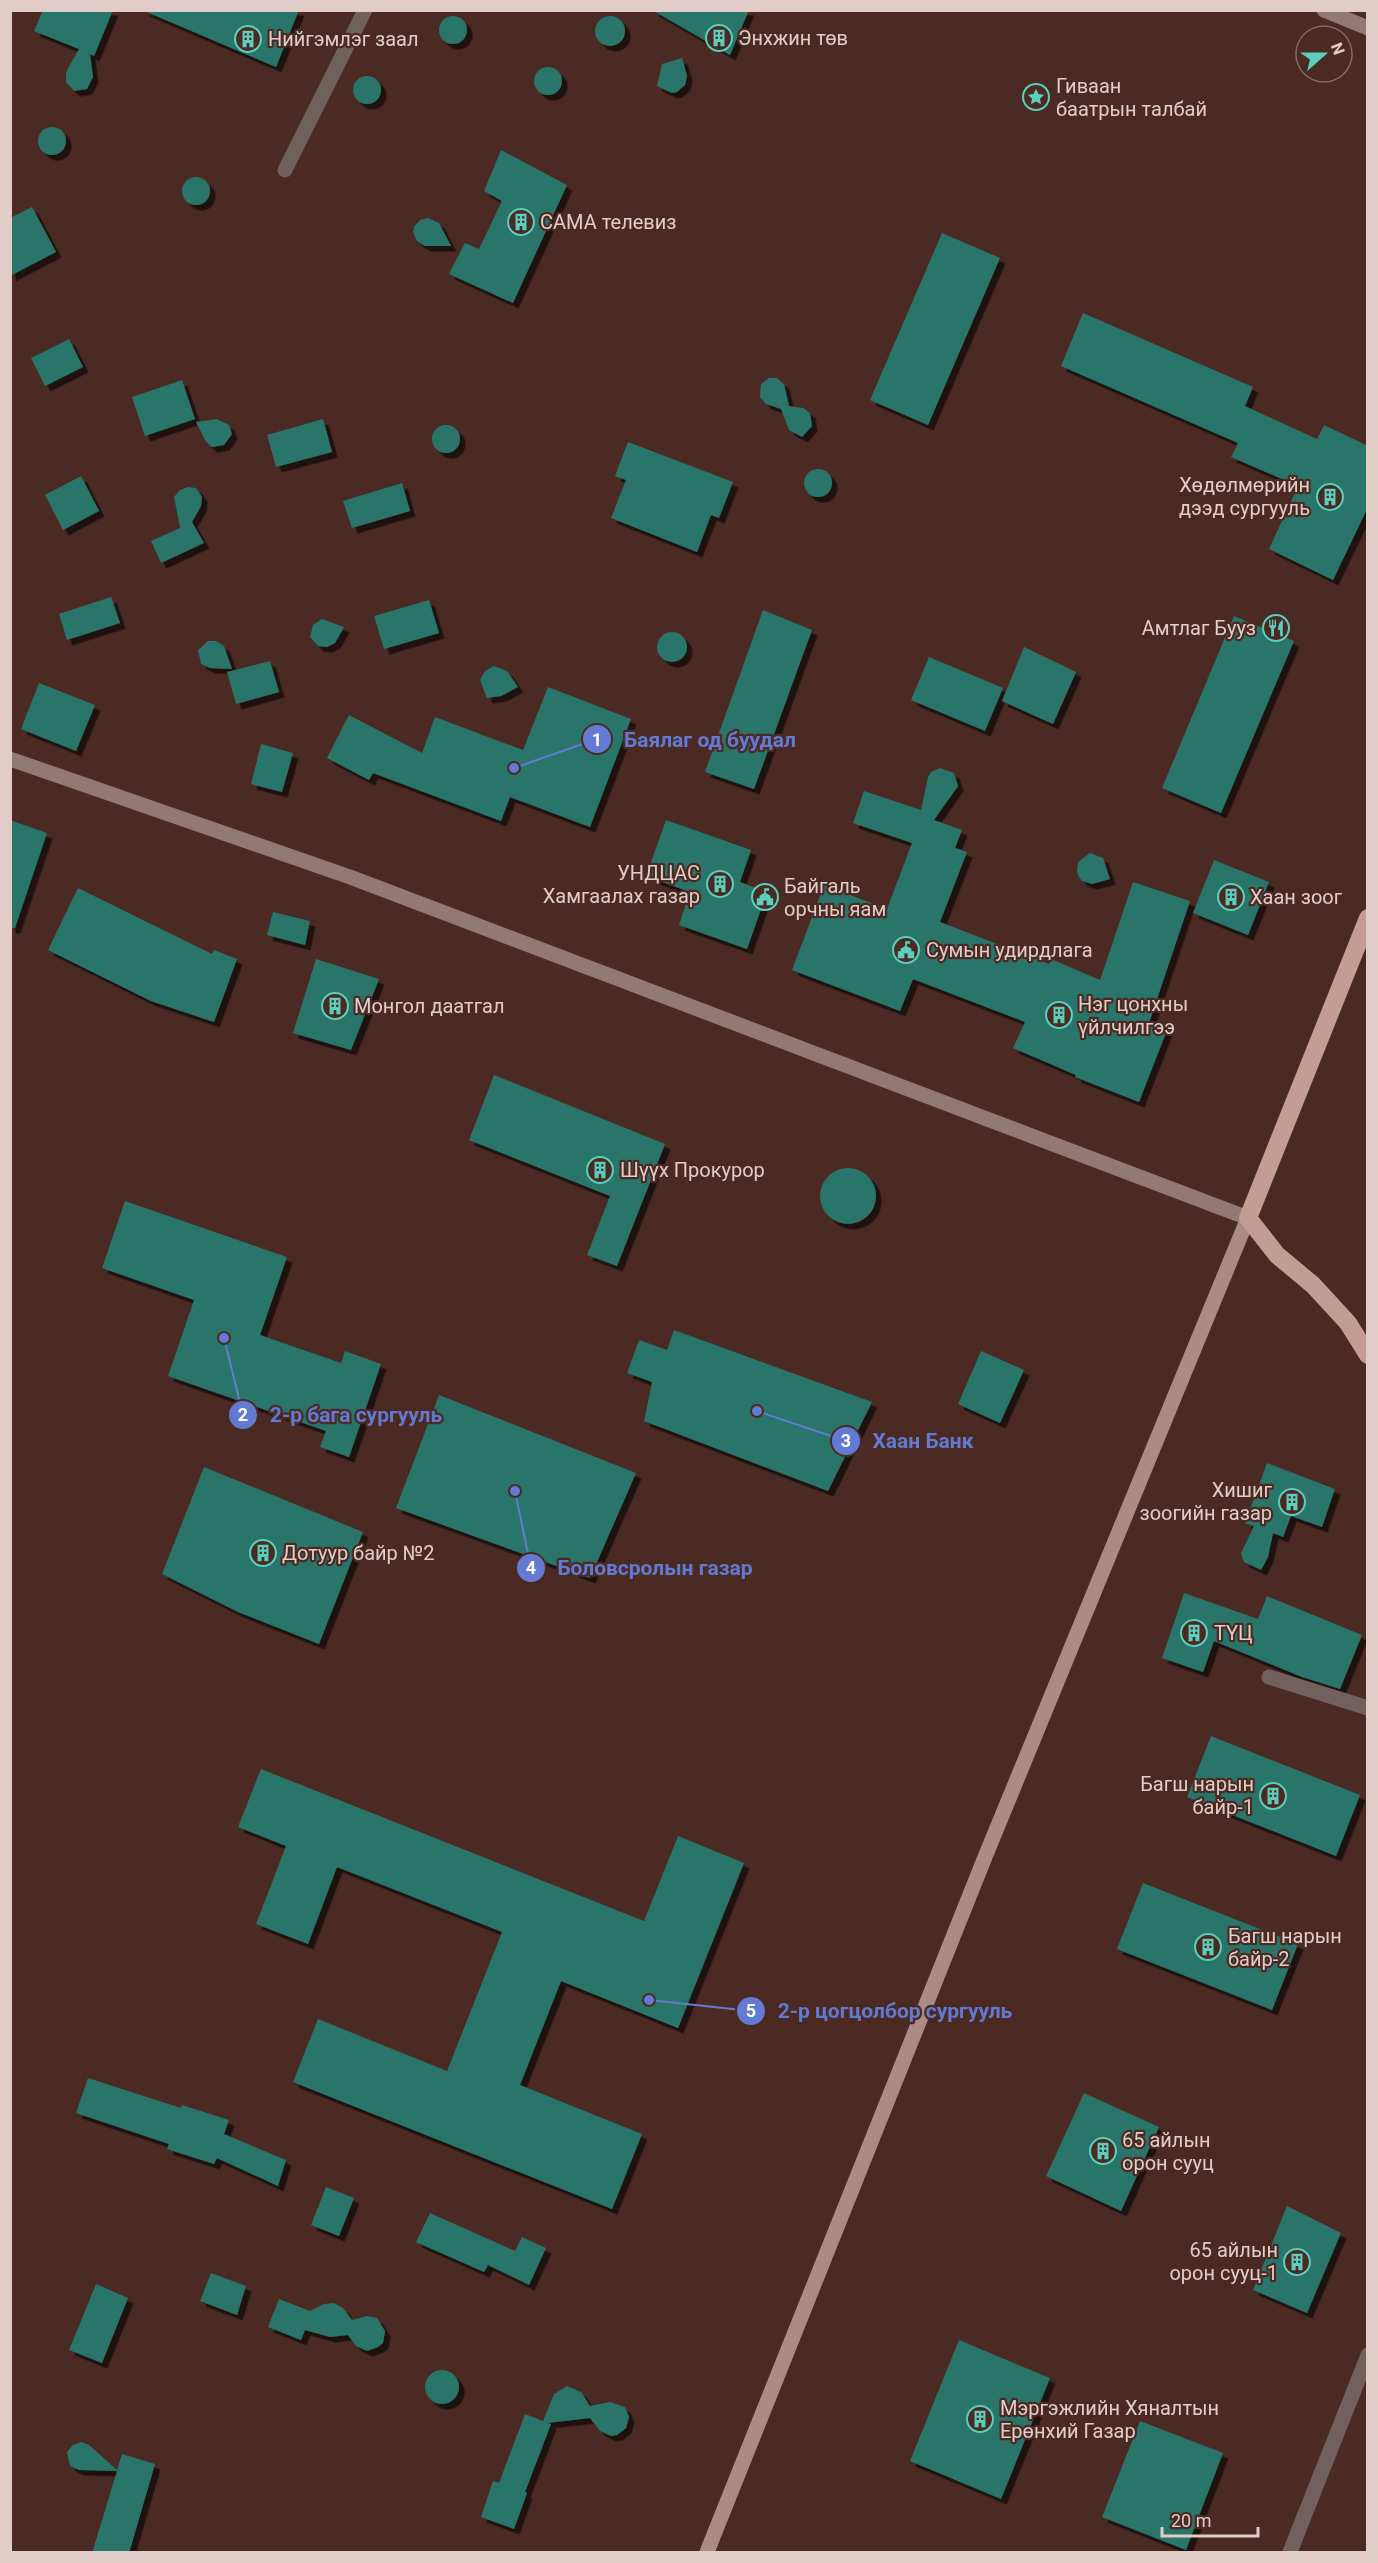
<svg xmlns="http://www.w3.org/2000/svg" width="1378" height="2563" viewBox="0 0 1378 2563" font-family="Roboto,sans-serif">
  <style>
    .building { fill: #297469; filter: url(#shadow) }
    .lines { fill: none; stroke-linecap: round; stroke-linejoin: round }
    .street { stroke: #71605d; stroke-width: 15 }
    .secondary { stroke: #927973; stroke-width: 15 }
    .primary { stroke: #ac8b84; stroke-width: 15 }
    .highway { stroke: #c39c93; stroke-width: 18 }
    .labels { text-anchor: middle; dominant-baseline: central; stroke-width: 4.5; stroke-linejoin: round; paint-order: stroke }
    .poi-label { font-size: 20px; fill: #e1ccc7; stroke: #4a2a23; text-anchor: start }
    .leader { fill: none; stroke: #627ad2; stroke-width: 2 }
    .callout-dot { fill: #627ad2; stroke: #4a2a23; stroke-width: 2 }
    .mark-label { font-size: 18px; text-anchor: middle; font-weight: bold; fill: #fff }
    .callout-label { font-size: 21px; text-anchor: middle; font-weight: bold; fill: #627ad2; stroke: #4a2a23; stroke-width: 4.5; stroke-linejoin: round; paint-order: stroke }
  </style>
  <defs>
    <filter id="shadow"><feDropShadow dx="5.5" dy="5.5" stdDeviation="0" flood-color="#0009"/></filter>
  </defs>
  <rect width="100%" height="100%" fill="#4a2a23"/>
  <g class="building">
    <polygon points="43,10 113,10 94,56 90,54 93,77 87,89 74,91 66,82 66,72 79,49 34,31"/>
    <polygon points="142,10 299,10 276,67"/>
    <polygon points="652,10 749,10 730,55"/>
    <circle cx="610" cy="31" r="15"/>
    <circle cx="453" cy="30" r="14"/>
    <polygon points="682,58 687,76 685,85 677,92 672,93 657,86 662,64"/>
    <circle cx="548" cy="81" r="14"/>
    <circle cx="367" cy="90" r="14"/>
    <circle cx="52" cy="141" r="14"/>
    <polygon points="501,150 567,185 513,303 449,274 465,243 479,249 502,201 484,191"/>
    <circle cx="196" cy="191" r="14"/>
    <polygon points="32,207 56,252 10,276 10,218"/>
    <polygon points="428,218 439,223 451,246 425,246 417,241 413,232 414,227 420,220"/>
    <polygon points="942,233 1000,258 928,425 870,400"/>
    <polygon points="1083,313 1253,387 1245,406 1317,439 1324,425 1368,446 1368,507 1333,580 1269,549 1298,486 1231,457 1238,443 1061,366"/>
    <polygon points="69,339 83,367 45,386 31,358"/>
    <polygon points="769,378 777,378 784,384 789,406 803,408 810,413 812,426 802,437 789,430 781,409 766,404 760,397 761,384"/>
    <polygon points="182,380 195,419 145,436 132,397"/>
    <polygon points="217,419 229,425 232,434 224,445 212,447 206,442 196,422"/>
    <polygon points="323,419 332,452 276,467 267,435"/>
    <circle cx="446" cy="439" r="14"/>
    <polygon points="628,442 733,482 719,518 711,515 697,552 611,518 626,480 615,476"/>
    <circle cx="818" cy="483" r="14"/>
    <polygon points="81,476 99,511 63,530 45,495"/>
    <polygon points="402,483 410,511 352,528 343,501"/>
    <polygon points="188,487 196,488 202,497 201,506 192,522 204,543 161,563 151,541 180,528 174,497 180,490"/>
    <polygon points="111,597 120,623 67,640 59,614"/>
    <polygon points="429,600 439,633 384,649 374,616"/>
    <polygon points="763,610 812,630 754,789 705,772"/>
    <polygon points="1234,616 1294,641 1221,813 1162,788"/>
    <polygon points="322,619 344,627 335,643 327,647 318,646 310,637 313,625"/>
    <circle cx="672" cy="647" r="15"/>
    <polygon points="208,641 216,641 224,646 232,669 210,668 201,664 198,650"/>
    <polygon points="1024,647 1076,672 1053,724 1002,701"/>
    <polygon points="929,657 1003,688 985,731 911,700"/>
    <polygon points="270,661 279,692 236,704 227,672"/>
    <polygon points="494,666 507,671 518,687 501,696 487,698 480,680 485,671"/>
    <polygon points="39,683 95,705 76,751 21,729"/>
    <polygon points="548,687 631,719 590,827 510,797 501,821 373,773 369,780 327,758 349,715 422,753 435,717 523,750"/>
    <polygon points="261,744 293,753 282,792 251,784"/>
    <polygon points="940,768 954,773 958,786 934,820 962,830 955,848 967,852 940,922 1049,964 1051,959 1100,980 1133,882 1190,901 1149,1023 1167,1030 1139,1102 1075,1077 1076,1075 1013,1048 1025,1022 913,979 900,1011 792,970 824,885 887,909 912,843 853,823 864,791 921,810 928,777 931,772"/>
    <polygon points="10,820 47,833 15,928 10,928"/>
    <polygon points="666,820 751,850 740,882 767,892 747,949 679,925 690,892 646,876"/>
    <polygon points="1090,853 1103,858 1110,879 1092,884 1082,881 1079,877 1077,872 1078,862"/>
    <polygon points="1214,860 1269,882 1248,935 1193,913"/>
    <polygon points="78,888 212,954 214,950 237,959 214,1022 151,1001 48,950"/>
    <polygon points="273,912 310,921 305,945 267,935"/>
    <polygon points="316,959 379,979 351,1050 293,1033"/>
    <polygon points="494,1075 665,1144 617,1266 587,1255 610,1196 469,1140"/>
    <circle cx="848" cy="1196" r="28"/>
    <polygon points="125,1201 287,1257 260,1335 341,1363 345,1351 381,1364 349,1457 320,1447 326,1431 168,1376 194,1300 102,1268"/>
    <polygon points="674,1330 872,1402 828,1491 644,1421 652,1382 627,1373 639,1340 667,1350"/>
    <polygon points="981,1351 1024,1370 1000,1423 958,1404"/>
    <polygon points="439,1395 636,1473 590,1578 396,1508"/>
    <polygon points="1267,1463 1335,1489 1322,1527 1291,1516 1283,1537 1273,1533 1268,1557 1261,1570 1244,1562 1241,1553 1254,1526 1245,1523"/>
    <polygon points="204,1467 363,1532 319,1644 238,1612 162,1574"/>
    <polygon points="1184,1593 1258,1619 1267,1596 1362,1635 1340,1689 1302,1677 1214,1641 1203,1672 1162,1658"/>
    <polygon points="1211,1736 1360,1795 1336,1856 1187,1797"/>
    <polygon points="261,1769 644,1921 678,1836 744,1863 678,2028 561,1981 520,2085 642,2134 612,2209 293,2082 318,2019 447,2071 502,1932 337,1867 308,1944 256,1924 286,1846 238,1827"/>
    <polygon points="1143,1883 1298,1944 1272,2010 1117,1949"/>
    <polygon points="88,2078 181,2108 182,2105 229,2120 224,2134 286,2160 278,2186 217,2158 214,2164 167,2149 169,2144 76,2113"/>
    <polygon points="1084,2093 1159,2127 1121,2211 1046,2176"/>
    <polygon points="326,2187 354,2198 339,2236 311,2225"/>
    <polygon points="1287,2206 1341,2233 1307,2313 1253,2290"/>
    <polygon points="430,2213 515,2251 522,2237 546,2248 529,2285 488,2265 484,2272 416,2242"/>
    <polygon points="211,2273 246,2286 237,2315 200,2301"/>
    <polygon points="96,2284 128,2298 102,2363 69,2350"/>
    <polygon points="279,2299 310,2311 324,2304 334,2303 343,2308 352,2320 367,2316 377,2318 385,2331 383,2343 378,2347 367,2351 356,2346 348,2335 330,2337 305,2330 301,2340 268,2327"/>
    <polygon points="959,2340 1050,2378 1001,2499 910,2461"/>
    <circle cx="442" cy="2387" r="17"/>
    <polygon points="567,2386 581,2392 590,2406 610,2402 625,2407 629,2417 626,2428 617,2435 611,2436 600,2431 590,2418 547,2423 551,2424 525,2492 527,2493 514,2529 481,2517 493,2481 499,2483 525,2414 543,2421 554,2394"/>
    <polygon points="1140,2421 1223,2453 1186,2550 1102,2517"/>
    <polygon points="81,2442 89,2445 117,2470 122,2454 155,2464 129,2553 92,2553 117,2471 79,2470 70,2466 67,2452 73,2445"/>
  </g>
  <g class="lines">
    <g class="street">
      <polyline points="285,170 365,10"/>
      <polyline points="1269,1677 1368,1708"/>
      <polyline points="1290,2552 1368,2355"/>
    </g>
    <g class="secondary">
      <polyline points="1324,10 1368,28"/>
      <polyline points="10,759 350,877 1248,1218"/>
    </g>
    <polyline class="primary" points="707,2552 985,1857 1248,1218"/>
    <polyline class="highway" points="1368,918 1248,1218 1277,1255 1313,1285 1348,1323 1368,1355"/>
  </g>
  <defs>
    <symbol id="building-ring" viewBox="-11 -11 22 22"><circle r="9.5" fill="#4a2a23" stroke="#5bcebc" stroke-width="1.5"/><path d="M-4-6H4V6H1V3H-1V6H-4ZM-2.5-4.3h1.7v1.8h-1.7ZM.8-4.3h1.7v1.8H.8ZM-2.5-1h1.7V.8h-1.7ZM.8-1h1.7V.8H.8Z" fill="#5bcebc"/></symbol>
    <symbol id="sight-ring" viewBox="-11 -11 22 22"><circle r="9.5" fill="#4a2a23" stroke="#5bcebc" stroke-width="1.5"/><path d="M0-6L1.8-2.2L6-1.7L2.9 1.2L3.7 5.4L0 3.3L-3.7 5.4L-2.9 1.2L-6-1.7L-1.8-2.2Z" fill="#5bcebc"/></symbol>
    <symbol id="restaurant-ring" viewBox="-11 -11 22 22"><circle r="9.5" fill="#4a2a23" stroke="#5bcebc" stroke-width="1.5"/><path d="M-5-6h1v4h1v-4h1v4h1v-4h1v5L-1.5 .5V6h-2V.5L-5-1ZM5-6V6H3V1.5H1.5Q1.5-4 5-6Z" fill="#5bcebc"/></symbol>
    <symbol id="civic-ring" viewBox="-11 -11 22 22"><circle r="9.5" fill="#4a2a23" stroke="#5bcebc" stroke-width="1.5"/><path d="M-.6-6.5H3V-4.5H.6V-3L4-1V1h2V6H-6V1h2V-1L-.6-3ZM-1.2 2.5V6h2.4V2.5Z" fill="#5bcebc"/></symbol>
  </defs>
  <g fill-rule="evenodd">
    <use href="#building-ring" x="704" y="23" width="30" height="30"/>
    <use href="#building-ring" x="233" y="24" width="30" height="30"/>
    <use href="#sight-ring" x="1021" y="82" width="30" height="30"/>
    <use href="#building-ring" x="506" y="207" width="30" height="30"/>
    <use href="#building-ring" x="1315" y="482" width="30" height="30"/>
    <use href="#restaurant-ring" x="1261" y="613" width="30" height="30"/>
    <use href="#building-ring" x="705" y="869" width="30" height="30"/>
    <use href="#civic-ring" x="750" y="882" width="30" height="30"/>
    <use href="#building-ring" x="1216" y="882" width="30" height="30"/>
    <use href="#civic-ring" x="891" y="935" width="30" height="30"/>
    <use href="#building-ring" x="320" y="991" width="30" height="30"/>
    <use href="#building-ring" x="1044" y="1000" width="30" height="30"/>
    <use href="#building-ring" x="585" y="1155" width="30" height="30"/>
    <use href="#building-ring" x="1277" y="1487" width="30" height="30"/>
    <use href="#building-ring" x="248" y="1538" width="30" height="30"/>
    <use href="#building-ring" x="1179" y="1618" width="30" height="30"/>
    <use href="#building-ring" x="1258" y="1781" width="30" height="30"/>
    <use href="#building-ring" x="1193" y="1932" width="30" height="30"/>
    <use href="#building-ring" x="1088" y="2136" width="30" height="30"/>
    <use href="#building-ring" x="1282" y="2247" width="30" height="30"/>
    <use href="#building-ring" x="965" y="2404" width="30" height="30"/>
  </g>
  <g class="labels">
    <g class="poi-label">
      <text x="738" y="38">Энхжин төв</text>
      <text x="268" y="39">Нийгэмлэг заал</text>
      <text x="1056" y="86">Гиваан<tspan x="1056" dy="23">баатрын талбай</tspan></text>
      <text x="540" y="222">САМА телевиз</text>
      <text x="1310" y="485" text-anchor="end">Хөдөлмөрийн<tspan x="1310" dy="23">дээд сургууль</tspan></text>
      <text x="1256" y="628" text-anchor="end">Амтлаг Бууз</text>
      <text x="700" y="873" text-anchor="end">УНДЦАС<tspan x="700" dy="23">Хамгаалах газар</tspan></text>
      <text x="784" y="886">Байгаль<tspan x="784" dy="23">орчны яам</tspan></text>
      <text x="1250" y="897">Хаан зоог</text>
      <text x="926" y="950">Сумын удирдлага</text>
      <text x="1078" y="1004">Нэг цонхны<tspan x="1078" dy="23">үйлчилгээ</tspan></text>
      <text x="354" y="1006">Монгол даатгал</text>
      <text x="620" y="1170">Шүүх Прокурор</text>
      <text x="1272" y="1490" text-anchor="end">Хишиг<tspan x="1272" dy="23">зоогийн газар</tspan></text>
      <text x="282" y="1553">Дотуур байр №2</text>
      <text x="1214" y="1633">ТҮЦ</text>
      <text x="1254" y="1784" text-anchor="end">Багш нарын<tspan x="1254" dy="23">байр-1</tspan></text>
      <text x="1228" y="1936">Багш нарын<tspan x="1228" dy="23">байр-2</tspan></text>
      <text x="1122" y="2140">65 айлын<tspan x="1122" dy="23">орон сууц</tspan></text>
      <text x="1278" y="2250" text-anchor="end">65 айлын<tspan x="1278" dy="23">орон сууц-1</tspan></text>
      <text x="1000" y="2408">Мэргэжлийн Хяналтын<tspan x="1000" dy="23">Ерөнхий Газар</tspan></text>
    </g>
  </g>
  <path class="leader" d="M514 768L597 739M224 1338L243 1415M757 1411L846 1441M515 1491L531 1568M649 2000L751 2011"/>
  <g class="callout-dot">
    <circle cx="514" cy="768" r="6"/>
    <circle cx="224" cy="1338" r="6"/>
    <circle cx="757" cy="1411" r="6"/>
    <circle cx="515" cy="1491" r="6"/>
    <circle cx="649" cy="2000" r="6"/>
    <circle cx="597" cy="739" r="15"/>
    <circle cx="243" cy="1415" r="15"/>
    <circle cx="846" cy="1441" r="15"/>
    <circle cx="531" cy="1568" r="15"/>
    <circle cx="751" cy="2011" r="15"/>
  </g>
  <g class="mark-label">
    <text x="597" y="746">1</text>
    <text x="243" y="1421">2</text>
    <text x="846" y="1447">3</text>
    <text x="531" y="1574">4</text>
    <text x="751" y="2017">5</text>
  </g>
  <g class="callout-label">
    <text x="710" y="747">Баялаг од буудал</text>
    <text x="356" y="1422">2-р бага сургууль</text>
    <text x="923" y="1448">Хаан Банк</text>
    <text x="655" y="1575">Боловсролын газар</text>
    <text x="895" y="2018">2-р цогцолбор сургууль</text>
  </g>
  <rect width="1378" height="2563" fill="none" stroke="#e1ccc7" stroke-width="24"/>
  <g transform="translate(1324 54) rotate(69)"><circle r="28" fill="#4a2a23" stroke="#866b65" stroke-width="1.5"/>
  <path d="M0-4.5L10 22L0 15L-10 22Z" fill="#5bcebc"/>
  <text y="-9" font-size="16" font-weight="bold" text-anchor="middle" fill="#e1ccc7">N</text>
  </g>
  <path d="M1162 2527v9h96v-9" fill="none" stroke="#e1ccc7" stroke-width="3"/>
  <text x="1171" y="2527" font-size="18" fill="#e1ccc7" stroke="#4a2a23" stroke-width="4.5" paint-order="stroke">20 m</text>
</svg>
